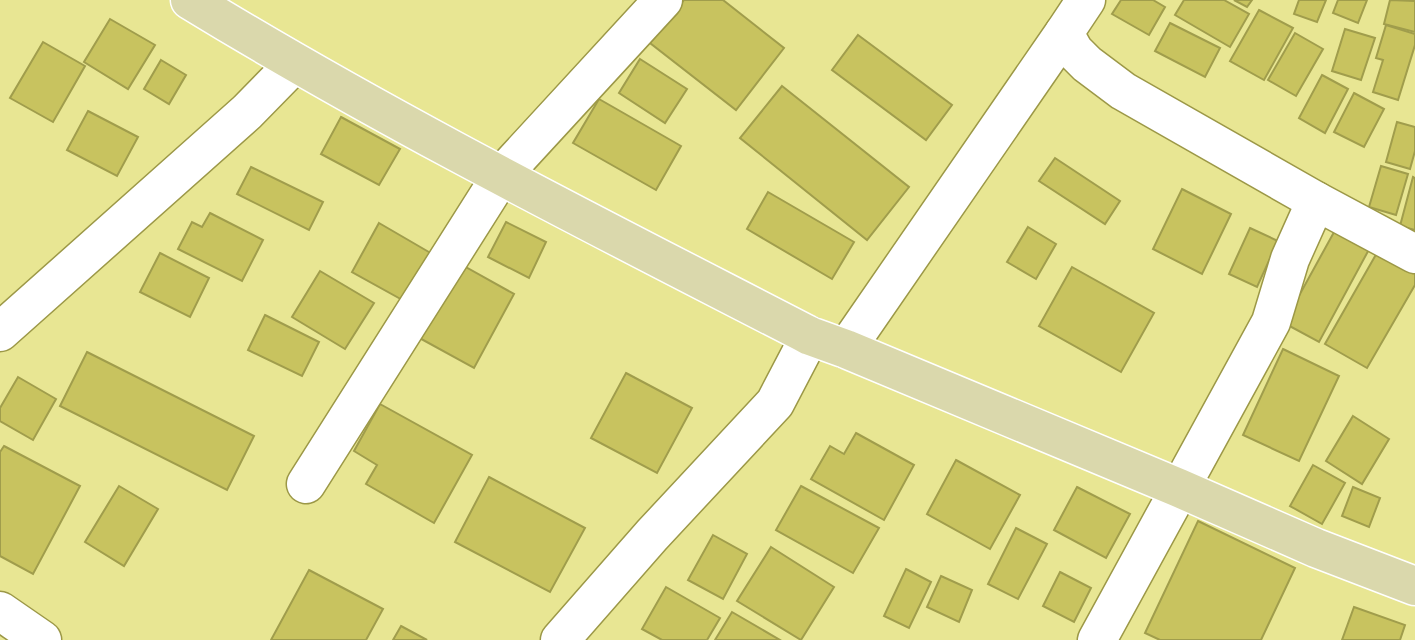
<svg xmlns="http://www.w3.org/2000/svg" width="1415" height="640" viewBox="0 0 1415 640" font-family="'DejaVu Sans',sans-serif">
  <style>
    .building { fill: #c8c35f; stroke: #a09d4c; stroke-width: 2 }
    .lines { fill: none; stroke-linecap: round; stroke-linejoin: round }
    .minor-casing { stroke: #9c9847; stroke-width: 41 }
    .major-casing { stroke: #fff; stroke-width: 41 }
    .minor { stroke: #fff; stroke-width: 38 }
    .major { stroke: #dad8ac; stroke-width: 38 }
  </style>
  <rect width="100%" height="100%" fill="#e8e693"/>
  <g class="building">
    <polygon points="684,0 723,0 784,48 736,110 650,43"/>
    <polygon points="1121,0 1153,0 1165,7 1149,35 1112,14"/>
    <polygon points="1184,0 1224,0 1249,14 1230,47 1175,15"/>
    <polygon points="1234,0 1252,0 1247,7"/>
    <polygon points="1299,0 1326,0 1317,22 1294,14"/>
    <polygon points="1338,0 1367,0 1358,23 1333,13"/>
    <polygon points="1390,0 1415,1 1415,32 1384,24"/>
    <polygon points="1259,10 1293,28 1264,80 1230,61"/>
    <polygon points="110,19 155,45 128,89 84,62"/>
    <polygon points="1170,23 1220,48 1205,77 1155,51"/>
    <polygon points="1386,25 1415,34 1415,45 1398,100 1373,92 1383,60 1376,58"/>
    <polygon points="1345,29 1375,38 1361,80 1332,71"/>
    <polygon points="1295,33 1323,49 1296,96 1268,80"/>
    <polygon points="858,35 952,105 926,140 832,70"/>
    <polygon points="43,42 85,66 53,122 10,98"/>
    <polygon points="640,59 687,89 665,123 619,93"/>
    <polygon points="161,60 186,75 169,104 144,89"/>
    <polygon points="1322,75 1348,89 1325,133 1299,118"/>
    <polygon points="782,86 909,187 867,240 740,138"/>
    <polygon points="1354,93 1384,109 1364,147 1334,132"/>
    <polygon points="599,99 681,146 656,190 573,143"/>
    <polygon points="88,111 138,137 117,176 67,150"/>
    <polygon points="341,117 400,149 379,185 321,154"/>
    <polygon points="1397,122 1415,127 1415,151 1410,169 1386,162"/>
    <polygon points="1055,158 1120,201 1105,224 1039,181"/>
    <polygon points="1381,166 1408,174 1396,215 1369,207"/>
    <polygon points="251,167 323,202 309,230 237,194"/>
    <polygon points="1413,177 1415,178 1415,230 1400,226"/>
    <polygon points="1182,189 1231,214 1202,274 1153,249"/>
    <polygon points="768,192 854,242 832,279 747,229"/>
    <polygon points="210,213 263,240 242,281 178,249 192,222 202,227"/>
    <polygon points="506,222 546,242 529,278 488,257"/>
    <polygon points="379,223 434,255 406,302 352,272"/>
    <polygon points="1339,223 1373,242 1319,342 1284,323"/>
    <polygon points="1028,227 1056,244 1036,279 1007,262"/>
    <polygon points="1250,228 1278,241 1257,287 1229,274"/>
    <polygon points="1378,251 1415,272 1415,285 1367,368 1325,344"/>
    <polygon points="160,253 209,278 190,317 140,292"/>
    <polygon points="455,261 514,294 474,368 414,335"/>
    <polygon points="1072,267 1154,313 1121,372 1039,326"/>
    <polygon points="320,271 374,303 345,349 292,317"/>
    <polygon points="265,315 319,342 302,376 248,350"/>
    <polygon points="1283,349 1339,376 1299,461 1243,435"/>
    <polygon points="87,352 254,436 227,490 60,406"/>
    <polygon points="626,373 692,408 657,473 591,438"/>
    <polygon points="18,377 56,399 33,440 0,421 0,408"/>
    <polygon points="380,404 472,455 434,523 366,484 377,465 354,451"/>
    <polygon points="1353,416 1389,439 1362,484 1326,461"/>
    <polygon points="856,433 914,465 884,520 811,479 830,446 844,454"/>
    <polygon points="4,446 80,486 33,574 0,556 0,452"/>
    <polygon points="956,460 1020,495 990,549 927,514"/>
    <polygon points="1313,465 1345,483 1322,524 1290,506"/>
    <polygon points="489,477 585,528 550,592 455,542"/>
    <polygon points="119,486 158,509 124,566 85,542"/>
    <polygon points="801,486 879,528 853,573 776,530"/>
    <polygon points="1077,487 1130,514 1106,558 1054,530"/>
    <polygon points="1353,487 1380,498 1369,527 1342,516"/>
    <polygon points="1198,521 1295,568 1261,640 1160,640 1145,633"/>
    <polygon points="1016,528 1047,544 1018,599 988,584"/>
    <polygon points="713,535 747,554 723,599 688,580"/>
    <polygon points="771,547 834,587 801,640 737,601"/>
    <polygon points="906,569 931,582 909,628 884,616"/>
    <polygon points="309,570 383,609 366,640 271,640"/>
    <polygon points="1060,572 1091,588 1074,622 1043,606"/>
    <polygon points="941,576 972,590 959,622 927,607"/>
    <polygon points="666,587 720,618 707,640 662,640 642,629"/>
    <polygon points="1354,607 1405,625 1400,640 1342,640"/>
    <polygon points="732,612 780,640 715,640"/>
    <polygon points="401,626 427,640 393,640"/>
  </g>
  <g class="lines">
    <defs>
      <g id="minor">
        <polyline points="1086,0 1064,33 1074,51 1087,64 1123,91 1316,201 1415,254"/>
        <polyline points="0,332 247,112 294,64"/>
        <polyline points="846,349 1064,33"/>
        <polyline points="306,484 501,176 663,0"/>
        <polyline points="0,611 42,640"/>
        <polyline points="560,640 652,535 775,403 810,336"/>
        <polyline points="1097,640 1271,322 1290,259 1316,201"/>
      </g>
      <path id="major" d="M190,0c201,123 411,228 620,336l36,13 333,139 137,60 99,38"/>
    </defs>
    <use href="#minor" class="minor-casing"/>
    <use href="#major" class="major-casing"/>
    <use href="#minor" class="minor"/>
    <use href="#major" class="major"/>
  </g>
</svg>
